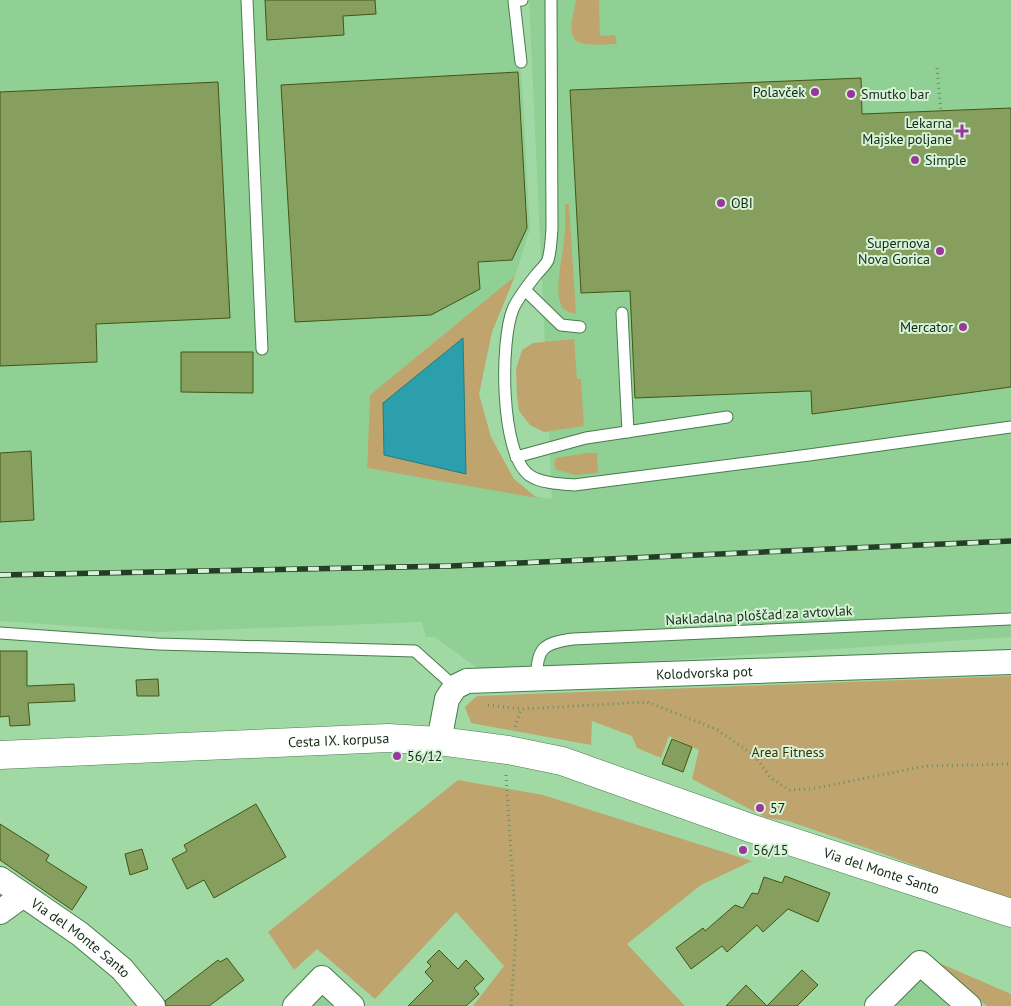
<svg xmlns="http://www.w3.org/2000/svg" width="1011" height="1006" viewBox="0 0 1011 1006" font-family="'PT Sans',sans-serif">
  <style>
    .built { fill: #91d095 }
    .green { fill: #bfa56d }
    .water { fill: #2c9fac; stroke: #257c7f }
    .building { fill: #869e5e; stroke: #415614 }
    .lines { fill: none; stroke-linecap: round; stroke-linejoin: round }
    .lane-casing { stroke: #477c4c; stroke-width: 13 }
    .street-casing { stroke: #477c4c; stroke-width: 26 }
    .secondary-casing { stroke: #477c4c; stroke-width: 29 }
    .path { stroke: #658f68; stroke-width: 3; stroke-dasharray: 1 4; stroke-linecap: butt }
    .lane { stroke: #fff; stroke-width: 11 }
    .street { stroke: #fff; stroke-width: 24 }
    .secondary { stroke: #fff; stroke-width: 28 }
    .rail-casing { stroke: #243e25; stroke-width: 5.5 }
    .rail { stroke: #d6f2d7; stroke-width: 4; stroke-dasharray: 11; stroke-linecap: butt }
    .poi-dot { fill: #99379d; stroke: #d6f2d7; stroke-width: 2 }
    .labels { text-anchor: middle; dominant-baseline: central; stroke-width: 4; stroke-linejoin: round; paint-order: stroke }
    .poi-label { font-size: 14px; fill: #142a15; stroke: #d6f2d7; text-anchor: start }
    .street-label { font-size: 14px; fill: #142a15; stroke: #d6f2d7 }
    .park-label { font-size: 14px; fill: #3e2d02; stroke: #d6f2d7 }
  </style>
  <rect width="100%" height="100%" fill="#a1d9a4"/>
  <g class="built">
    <polygon points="0,0 512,0 522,84 530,229 515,276 370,395 367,468 552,499 529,0 1011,0 1011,637 484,673 435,637 426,637 422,622 159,632 0,621"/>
    <polygon points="920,963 969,1006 877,1006"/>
    <polygon points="322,978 352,1006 295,1006"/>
  </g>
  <g class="green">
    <path d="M576,0h23l1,36 15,-1 2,9c-44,2 -52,3 -41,-44z"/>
    <path d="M565,204h4l7,110c-5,-1 -11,-3 -14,-7 -9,-17 1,-49 2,-67 2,-12 1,-24 1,-36z"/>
    <polygon points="515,276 492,332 479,394 491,437 514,479 537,498 367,468 370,395"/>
    <polygon points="574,339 577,379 581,379 584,426 544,432 530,425 519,411 517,395 516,369 522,350 533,343"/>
    <polygon points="587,453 597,453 598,473 575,475 557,470 554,464 556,458"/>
    <polygon points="1011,676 1011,901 878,852 788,821 767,818 692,779 699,750 669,736 661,758 637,748 632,736 592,721 591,745 471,723 465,707 477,696"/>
    <polygon points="458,780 543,795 752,861 701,885 627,944 685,1006 473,1006 504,966 456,912 375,999 317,949 294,970 268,932"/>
    <polygon points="937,962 1011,994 1011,1006 987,1006"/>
  </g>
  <polygon class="water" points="463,338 466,474 384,455 383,403"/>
  <g class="building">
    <polygon points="265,0 375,0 376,14 343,16 344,35 267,40"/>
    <polygon points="518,72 527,228 512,260 478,262 480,289 431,315 295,322 281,85"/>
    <polygon points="861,78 862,114 1011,108 1011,387 812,414 811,391 635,398 630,291 581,293 570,90"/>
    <polygon points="218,82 230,318 96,324 97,362 0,366 0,92"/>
    <polygon points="181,352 253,352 253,393 181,392"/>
    <polygon points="31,451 34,520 0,522 0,453"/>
    <polygon points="0,651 27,651 27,686 74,684 75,701 28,703 30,725 10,726 9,716 0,717"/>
    <polygon points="158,679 159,696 137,696 136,680"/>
    <polygon points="672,739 692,747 683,772 662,764"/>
    <polygon points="256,804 286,857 214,898 204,880 187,889 172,859 187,851 184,845"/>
    <polygon points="0,824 49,855 46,861 87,887 72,910 0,860"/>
    <polygon points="142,849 148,869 130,875 125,854"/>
    <polygon points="785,876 830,893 818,922 788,909 763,932 757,925 727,952 722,946 691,969 676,948 703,928 705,931 735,905 743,908 752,893 758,894 764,877 782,883"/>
    <polygon points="439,950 458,969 466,960 484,979 474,988 479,994 466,1006 408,1006 433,981 425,972 431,966 427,962"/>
    <polygon points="227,958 244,980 209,1006 166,1006 165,1001 218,960 220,962"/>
    <polygon points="802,970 818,985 797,1006 726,1006 746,985 767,1006"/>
  </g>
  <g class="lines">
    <defs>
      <g id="lane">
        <polyline points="247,0 262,349"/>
        <path d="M551,0l1,229c-1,10 -1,21 -4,31 -2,5 -8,10 -12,15 -8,10 -18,23 -23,34 -13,32 -13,144 16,166 11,8 31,9 45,10l235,-30 202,-28"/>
        <polyline points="521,62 514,1 522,0"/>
        <polyline points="525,290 561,325 580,327"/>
        <polyline points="622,313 628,432"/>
        <polyline points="516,457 586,438 727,417"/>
        <polyline points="0,633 158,644 415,651 455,687"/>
        <path d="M537,678c-1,-30 7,-35 36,-39l437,-20"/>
      </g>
      <g id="street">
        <path id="s1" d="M439,741l8,-42 8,-12 12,-6 544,-19"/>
        <path id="s2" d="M0,879l80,55 42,35 31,37"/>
        <polyline points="0,912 22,896"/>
        <polyline points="295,1006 322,978 352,1006"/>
        <polyline points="877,1006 920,963 969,1006"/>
      </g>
      <g id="secondary">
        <path id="s3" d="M0,755l388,-17 51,3 69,9 54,11 191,68 258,84"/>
      </g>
    </defs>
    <use href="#lane" class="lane-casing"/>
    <use href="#street" class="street-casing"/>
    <use href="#secondary" class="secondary-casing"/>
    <g class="path">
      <polyline points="937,68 941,111"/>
      <polyline points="488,705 521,709 647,702 716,729 755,756 770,777 789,790 811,789 926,766 1011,764"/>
      <polyline points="515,727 521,709"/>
      <polyline points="506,775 516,931 511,1006"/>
    </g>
    <use href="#lane" class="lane"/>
    <use href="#street" class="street"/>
    <use href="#secondary" class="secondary"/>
    <defs>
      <polyline id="rail" points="0,575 451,566 1011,541"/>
    </defs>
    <use href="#rail" class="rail-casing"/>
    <use href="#rail" class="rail"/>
  </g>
  <g class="poi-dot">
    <circle cx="815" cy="92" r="5"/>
    <circle cx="851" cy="94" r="5"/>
    <path d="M959.5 123.5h5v5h5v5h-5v5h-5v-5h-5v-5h5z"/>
    <circle cx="915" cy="160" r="5"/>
    <circle cx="721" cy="203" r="5"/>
    <circle cx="940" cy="251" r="5"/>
    <circle cx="963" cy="327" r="5"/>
    <circle cx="397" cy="756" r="5"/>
    <circle cx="760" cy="808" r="5"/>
    <circle cx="743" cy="850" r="5"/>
  </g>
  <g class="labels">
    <g class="poi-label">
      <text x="805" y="92" text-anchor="end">Polavček</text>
      <text x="861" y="94">Smutko bar</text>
      <text x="952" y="123" text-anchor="end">Lekarna<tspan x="952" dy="16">Majske poljane</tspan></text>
      <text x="925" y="160">Simple</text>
      <text x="731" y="203">OBI</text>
      <text x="930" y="243" text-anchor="end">Supernova<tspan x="930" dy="16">Nova Gorica</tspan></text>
      <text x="953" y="327" text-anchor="end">Mercator</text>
      <text x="407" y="756">56/12</text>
      <text x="770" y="808">57</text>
      <text x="753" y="850">56/15</text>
    </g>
    <g class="street-label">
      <text transform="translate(759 615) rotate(-3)">Nakladalna ploščad za avtovlak</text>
      <text stroke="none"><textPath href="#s1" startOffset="308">Kolodvorska pot</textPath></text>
      <text stroke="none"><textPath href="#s3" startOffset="339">Cesta IX. korpusa</textPath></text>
      <text stroke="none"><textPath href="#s3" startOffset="902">Via del Monte Santo</textPath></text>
      <text stroke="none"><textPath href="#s2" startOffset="100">Via del Monte Santo</textPath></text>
    </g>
    <g class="park-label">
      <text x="788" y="752">Area Fitness</text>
    </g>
  </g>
</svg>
